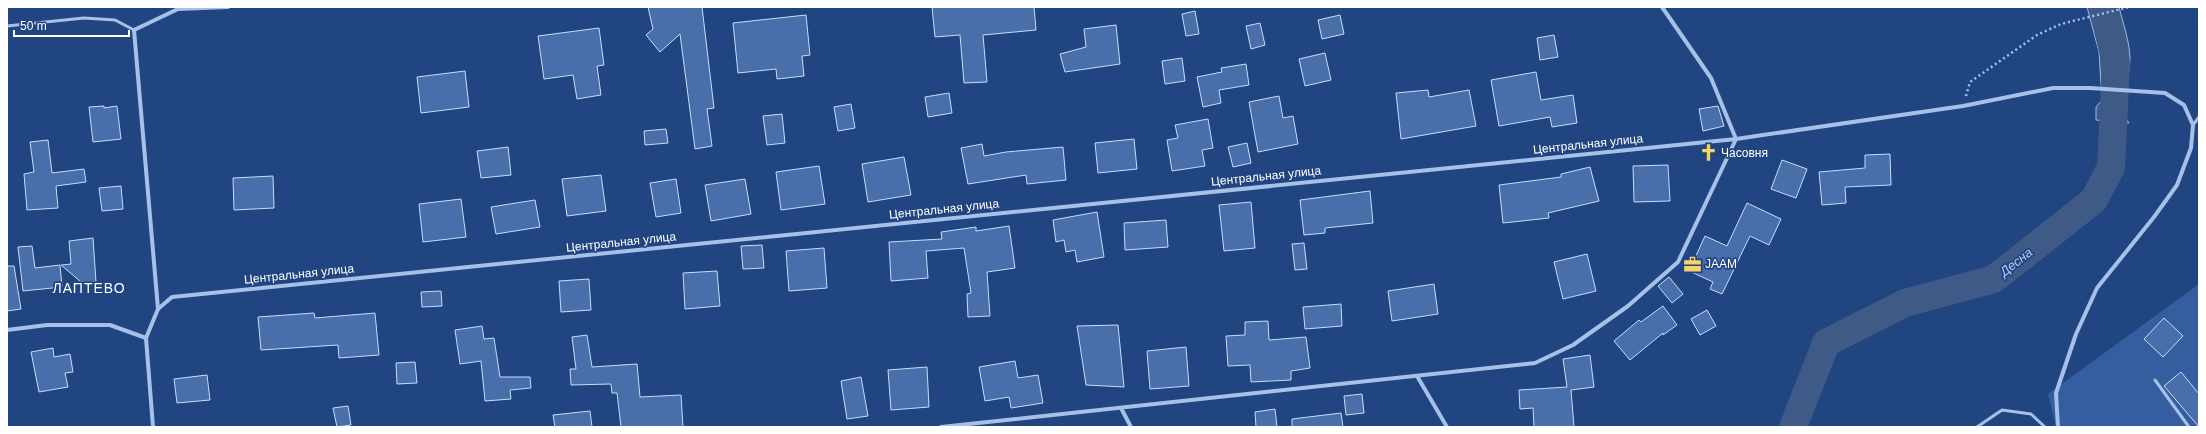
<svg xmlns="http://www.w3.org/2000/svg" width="2206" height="434" viewBox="0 0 2206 434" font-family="Arial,sans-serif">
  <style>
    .green { fill: #345e9f }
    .water { fill: url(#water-ripples); stroke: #9abae9 }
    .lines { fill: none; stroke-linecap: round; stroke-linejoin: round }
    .river { stroke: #3f5a86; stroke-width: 28 }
    .building { fill: #496fab; stroke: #cadcf6 }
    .path { stroke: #a7c0e8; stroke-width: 2.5; stroke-dasharray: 2 3; stroke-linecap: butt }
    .service { stroke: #a7c0e8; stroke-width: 3 }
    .minor { stroke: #a7c0e8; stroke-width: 4 }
    .labels { text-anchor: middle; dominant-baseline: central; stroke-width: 3.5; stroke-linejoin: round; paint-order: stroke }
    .street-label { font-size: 12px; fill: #fff; stroke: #204581 }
    .poi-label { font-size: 12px; fill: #fff; stroke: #204581; text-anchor: start }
    .water-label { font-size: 13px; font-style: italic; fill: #b2cbf0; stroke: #204581 }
    .quarter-label { font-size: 14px; letter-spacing: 1px; fill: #fff; stroke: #204581 }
  </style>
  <defs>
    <pattern id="water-ripples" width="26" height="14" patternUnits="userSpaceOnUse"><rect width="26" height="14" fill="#3f5a86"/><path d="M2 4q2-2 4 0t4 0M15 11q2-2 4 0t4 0" fill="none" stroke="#5c7398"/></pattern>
  </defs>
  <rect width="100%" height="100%" fill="#204581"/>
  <polygon class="green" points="2199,284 2199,427 2056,427 2048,394"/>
  <path class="water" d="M2087,7h32c4,16 11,36 11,52 0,19 -14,48 -1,64l-33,-3v-13l6,-7 -3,-48z"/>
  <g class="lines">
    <polyline class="river" points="1793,427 1826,343 1905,303 1994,279 2094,200 2111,167 2116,63 2103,7"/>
  </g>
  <g class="building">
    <polygon points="648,7 702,7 714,108 707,109 712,146 695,149 680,34 660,52 646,35 653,29"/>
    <polygon points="932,7 1034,7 1036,30 983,35 987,82 964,83 960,35 935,37"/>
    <polygon points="1195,11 1199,34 1186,36 1182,14"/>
    <polygon points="806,15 810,55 802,56 804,76 777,79 776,69 738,73 733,23"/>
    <polygon points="1340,15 1344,34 1322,39 1318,20"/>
    <polygon points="1260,23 1265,45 1251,49 1246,26"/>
    <polygon points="1116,25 1120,64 1065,72 1060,54 1086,47 1084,29"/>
    <polygon points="599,28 604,65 597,66 601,95 577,99 573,75 544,79 538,36"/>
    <polygon points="1554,35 1558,57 1540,60 1537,38"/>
    <polygon points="1325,53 1331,80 1305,86 1299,59"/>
    <polygon points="1182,58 1185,81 1165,84 1162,61"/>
    <polygon points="1246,64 1249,85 1219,90 1221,103 1203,107 1197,77 1222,72 1221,68"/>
    <polygon points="465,71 469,107 421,113 417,77"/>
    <polygon points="1536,72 1541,100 1573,95 1577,123 1552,127 1550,117 1499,126 1491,80"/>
    <polygon points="1428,90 1429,97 1469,90 1476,126 1401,139 1396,93"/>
    <polygon points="949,93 952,113 928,117 925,97"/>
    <polygon points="1279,96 1283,118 1293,116 1298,144 1258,152 1249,102"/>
    <polygon points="851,104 855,128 838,131 834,107"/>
    <polygon points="104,106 104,108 117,106 121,139 93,142 89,107"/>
    <polygon points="1718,106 1724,126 1703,131 1699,109"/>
    <polygon points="782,114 785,143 767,145 763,116"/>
    <polygon points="1208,119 1213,148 1202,150 1205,166 1172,171 1167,140 1178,138 1175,125"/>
    <polygon points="666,129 668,143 645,145 644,131"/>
    <polygon points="1134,139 1137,169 1098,173 1095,143"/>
    <polygon points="48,140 52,173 84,169 86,182 56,186 58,208 27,210 24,174 34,172 30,142"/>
    <polygon points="1247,143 1251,163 1233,167 1228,147"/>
    <polygon points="982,144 984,156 1006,152 1063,147 1066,180 1027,184 1026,175 968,184 961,148"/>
    <polygon points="508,147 511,175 481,178 477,151"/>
    <polygon points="1890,154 1891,185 1845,187 1846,203 1822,205 1819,172 1865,168 1865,155"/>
    <polygon points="904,157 911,195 868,202 862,164"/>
    <polygon points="1782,160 1807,169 1796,198 1771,189"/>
    <polygon points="1668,165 1670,201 1634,202 1633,166"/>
    <polygon points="819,166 825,204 781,210 776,172"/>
    <polygon points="1590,167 1599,201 1548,213 1549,218 1503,223 1499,185 1561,177 1561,174"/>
    <polygon points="601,175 606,211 567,216 562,179"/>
    <polygon points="273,176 274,208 234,210 233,178"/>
    <polygon points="676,179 681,213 656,217 650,183"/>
    <polygon points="745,179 751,214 711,221 705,185"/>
    <polygon points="121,186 123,209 102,211 99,188"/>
    <polygon points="1370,191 1373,223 1325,228 1325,233 1304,235 1300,200"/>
    <polygon points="461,199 466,237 423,242 419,204"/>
    <polygon points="535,200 540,227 496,234 491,207"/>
    <polygon points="1251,202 1255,248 1224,251 1219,205"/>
    <polygon points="1747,203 1781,219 1769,245 1750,236 1722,294 1710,289 1713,282 1689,271 1705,236 1727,246"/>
    <polygon points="1097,212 1104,257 1077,262 1075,250 1066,252 1064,240 1056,242 1053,220"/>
    <polygon points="1166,220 1168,247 1125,250 1124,223"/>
    <polygon points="1009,226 1015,268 987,272 990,316 968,317 967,294 971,293 964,248 926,251 928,278 891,281 889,242 942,239 941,232 976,227 976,231"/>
    <polygon points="93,238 96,282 81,282 61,265 71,264 69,241"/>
    <polygon points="1304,243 1307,269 1295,270 1292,244"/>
    <polygon points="762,245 764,268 743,269 741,246"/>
    <polygon points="32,246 35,268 60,265 62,287 23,291 18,247"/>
    <polygon points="824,248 827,288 789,291 786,251"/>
    <polygon points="1587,254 1596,291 1563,299 1554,262"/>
    <polygon points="7,266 14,266 21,309 7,311"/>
    <polygon points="717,271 720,306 685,309 683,273"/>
    <polygon points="1669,277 1683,294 1672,303 1658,286"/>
    <polygon points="589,279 591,310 561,312 559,281"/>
    <polygon points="1434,284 1438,314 1392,321 1388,291"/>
    <polygon points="441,291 442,306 422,307 421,292"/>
    <polygon points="1341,304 1342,326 1305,329 1303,307"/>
    <polygon points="1663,306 1677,325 1663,335 1663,333 1630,360 1614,341 1639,320 1641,322"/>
    <polygon points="1707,310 1716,326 1700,335 1691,319"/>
    <polygon points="314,313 315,318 375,313 379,355 339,358 338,345 261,350 258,317"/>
    <polygon points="2164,318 2183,336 2163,357 2144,339"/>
    <polygon points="1268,321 1269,340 1306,337 1310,368 1291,371 1291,380 1251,382 1250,365 1228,366 1226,336 1245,335 1245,322"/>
    <polygon points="1118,325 1124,387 1086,385 1077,326"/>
    <polygon points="482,326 484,339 494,338 500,377 530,377 531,388 510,390 511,399 485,401 481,361 460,364 455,330"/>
    <polygon points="587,335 592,367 637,364 640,397 681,395 683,427 621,427 617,393 612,393 611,384 571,385 570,369 576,369 572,337"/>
    <polygon points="1186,347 1189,386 1150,389 1147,351"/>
    <polygon points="53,348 54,357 70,354 73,372 65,373 68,387 39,392 31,352"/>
    <polygon points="1590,355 1594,387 1571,390 1574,427 1534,427 1533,408 1520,409 1519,390 1567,387 1563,359"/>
    <polygon points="1015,361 1018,378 1038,375 1043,403 1011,408 1009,397 985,401 979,367"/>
    <polygon points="415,362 417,383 397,384 396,363"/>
    <polygon points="927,367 929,407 891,410 888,370"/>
    <polygon points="2181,372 2199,394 2199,427 2164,386"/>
    <polygon points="207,375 210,400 177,403 174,379"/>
    <polygon points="861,377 868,416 847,419 841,381"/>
    <polygon points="1362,394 1364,413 1346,415 1344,396"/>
    <polygon points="348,406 351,425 337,427 333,408"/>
    <polygon points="1275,409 1277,427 1256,427 1255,412"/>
    <polygon points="590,411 592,427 555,427 553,415"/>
    <polygon points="1341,413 1343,427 1292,427 1292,419"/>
  </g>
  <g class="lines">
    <polyline class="path" points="1966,96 1970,82 2037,35 2061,24 2129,7"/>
    <g class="service">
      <polyline points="7,26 84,18 115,20 134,30"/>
      <polyline points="2193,125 2199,117"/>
      <polyline points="2155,380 2189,427"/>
      <polyline points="1977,427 2002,410 2031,414 2045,427"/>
    </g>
    <g class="minor">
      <polyline points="158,309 172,297 1736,139 1711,78 1662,7"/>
      <polyline points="7,330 47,325 110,325 146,338"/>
      <polyline points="1417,376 1447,427"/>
      <polyline points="1121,408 1131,427"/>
      <polyline points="153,427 146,338 158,309 134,30 178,9 228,7"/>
      <polyline points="941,427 1535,363 1573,345 1628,306 1678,262 1736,139 1963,106 2053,88 2090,88 2165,93 2184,105 2193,125 2191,148 2177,185 2154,217 2097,288 2076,334 2056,393 2058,427"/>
    </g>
  </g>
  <defs>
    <symbol id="church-bare" viewBox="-9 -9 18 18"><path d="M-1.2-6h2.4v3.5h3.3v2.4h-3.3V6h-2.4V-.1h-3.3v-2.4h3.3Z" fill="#f5d467" stroke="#204581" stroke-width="2.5" paint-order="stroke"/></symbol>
    <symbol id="office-bare" viewBox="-9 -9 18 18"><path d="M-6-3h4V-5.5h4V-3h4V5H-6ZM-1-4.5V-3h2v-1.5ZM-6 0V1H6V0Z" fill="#f5d467" stroke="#204581" stroke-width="2.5" paint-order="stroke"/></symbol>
  </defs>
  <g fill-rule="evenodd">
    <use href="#church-bare" x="1696" y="140" width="25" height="25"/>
    <use href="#office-bare" x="1680" y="252" width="25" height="25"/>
  </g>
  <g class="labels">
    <g class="street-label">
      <text transform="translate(1588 144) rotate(-6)">Центральная улица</text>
      <text transform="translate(1266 176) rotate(-6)">Центральная улица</text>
      <text transform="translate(944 209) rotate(-6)">Центральная улица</text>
      <text transform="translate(621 242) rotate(-6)">Центральная улица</text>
      <text transform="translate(299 274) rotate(-6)">Центральная улица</text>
    </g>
    <g class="poi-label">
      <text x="1721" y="153">Часовня</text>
      <text x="1705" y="264">JAAM</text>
    </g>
    <g class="water-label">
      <text transform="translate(2016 262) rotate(-38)">Десна</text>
    </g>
    <g class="quarter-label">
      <text x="89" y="288">ЛАПТЕВО</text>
    </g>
  </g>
  <rect width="2206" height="434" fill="none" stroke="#ffffff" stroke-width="16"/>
  <path d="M14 30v6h115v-6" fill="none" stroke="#ffffff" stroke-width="2"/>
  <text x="20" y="30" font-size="12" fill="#ffffff" stroke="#204581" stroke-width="3" paint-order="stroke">50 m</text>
</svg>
